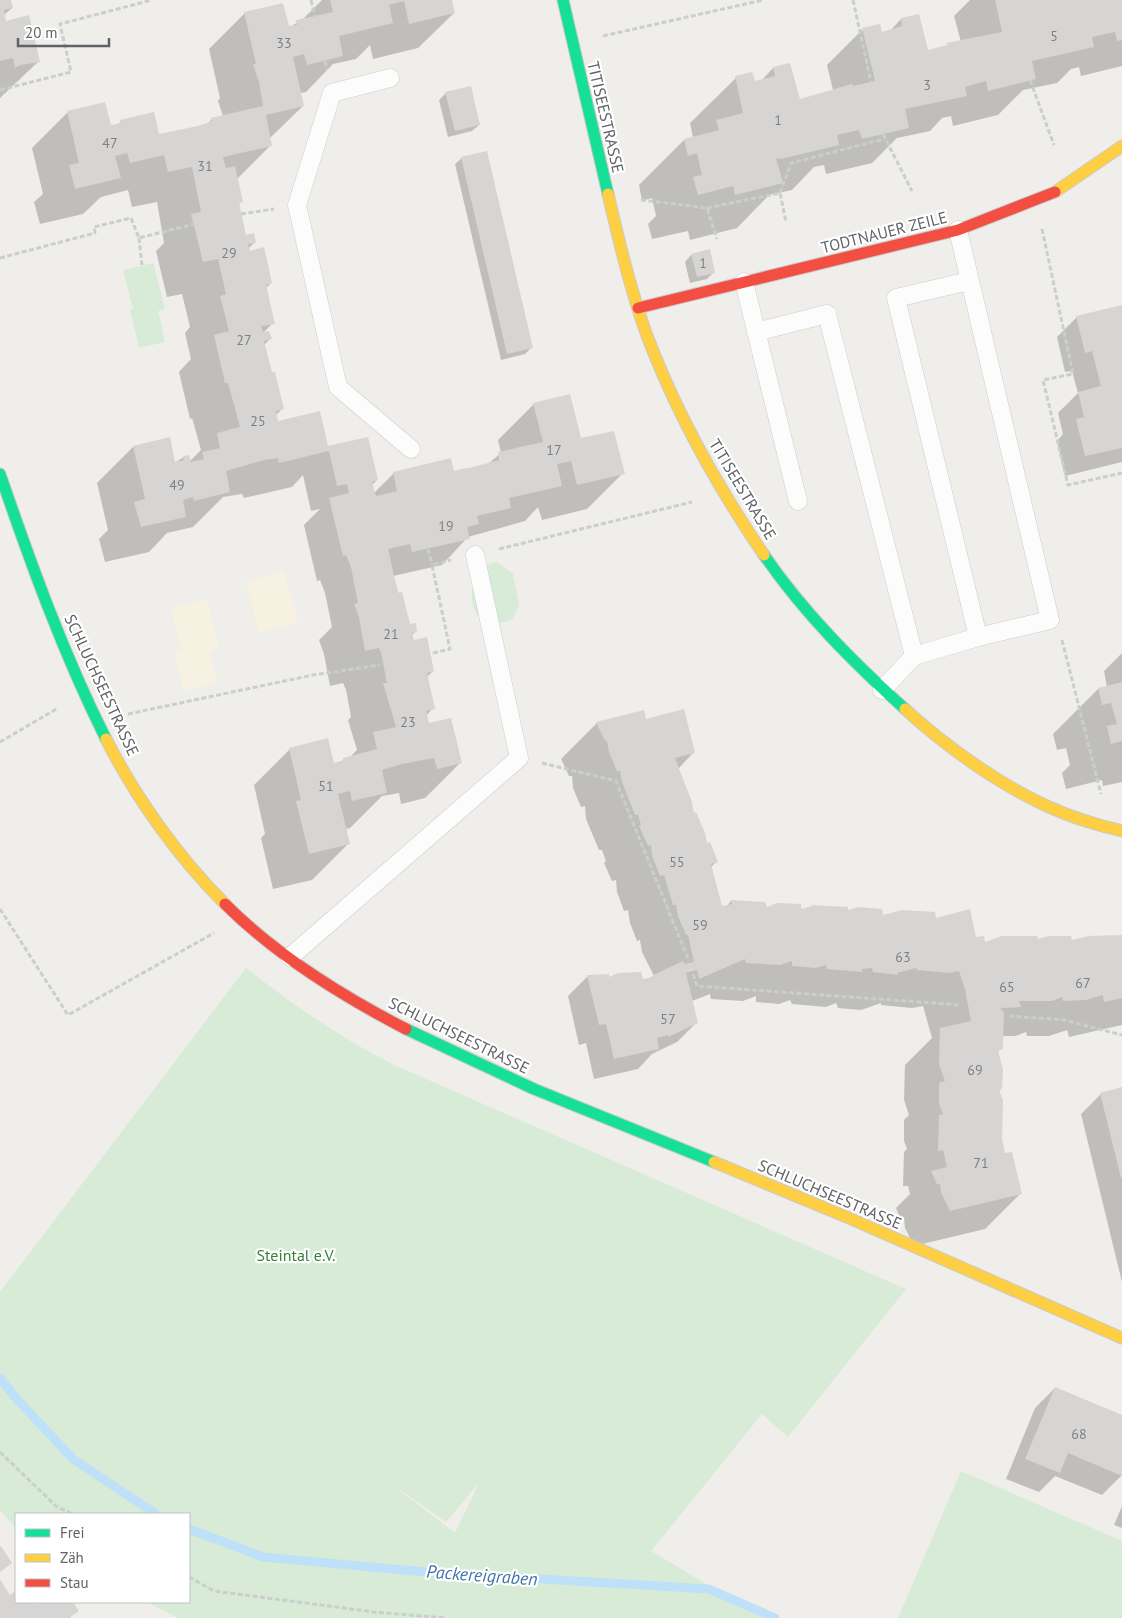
<svg xmlns="http://www.w3.org/2000/svg" width="1122" height="1618" viewBox="0 0 1122 1618" font-family="'PT Sans',sans-serif">
  <style>
    .green { fill: #d8ebd6; fill-rule: evenodd }
    .sand { fill: #f6f1e1 }
    .shadow { fill: #0003 }
    .lines { fill: none; stroke-linecap: round; stroke-linejoin: round }
    .stream { stroke: #bfe0f9; stroke-width: 9 }
    .building { fill: #d6d5d3 }
    .lane-casing { stroke: #cbcccc; stroke-width: 19 }
    .fast-casing { stroke: #cacacb; stroke-width: 13 }
    .slow-casing { stroke: #cacacb; stroke-width: 13 }
    .jam-casing { stroke: #cacacb; stroke-width: 13 }
    .path { stroke: #cacfcc; stroke-width: 3; stroke-dasharray: 5 2.5; stroke-linecap: butt }
    .lane { stroke: #fdfcfc; stroke-width: 18 }
    .fast { stroke: #16e098; stroke-width: 11 }
    .slow { stroke: #ffcf43; stroke-width: 11 }
    .jam { stroke: #f24e42; stroke-width: 11 }
    .labels { text-anchor: middle; dominant-baseline: central; stroke-width: 4.5; stroke-linejoin: round; paint-order: stroke }
    .number-label { font-size: 14px; fill: #7e8184 }
    .street-label { font-size: 16px; fill: #5f6368; stroke: #fff }
    .park-label { font-size: 16px; fill: #348238; stroke: #fff }
    .water-label { font-size: 18px; font-style: italic; fill: #4174aa; stroke: #fff }
  </style>
  <rect width="100%" height="100%" fill="#efeeea"/>
  <g class="green">
    <polygon points="153,263 165,309 158,311 165,342 139,348 130,310 133,309 123,270"/>
    <path d="M497,562l16,12 6,31 -7,15 -24,6c-22,-17 -18,-36 -9,-60z"/>
    <path d="M246,968c46,36 93,69 146,96l514,225 -118,148 -26,-23 -111,137 112,67h-585l-31,-16h42v-88h-173v15l-16,-19v-218zM389,1482l57,40 33,-39 -24,50z"/>
    <polygon points="961,1471 1122,1541 1122,1618 898,1618"/>
  </g>
  <g class="sand">
    <polygon points="284,571 298,622 259,632 245,581"/>
    <polygon points="207,599 219,648 209,651 218,683 184,691 174,653 182,650 171,608"/>
  </g>
  <g class="shadow">
    <polygon points="0,0 10,0 12,8 4,15 6,22 39,61 0,98"/>
    <polygon points="322,0 451,0 454,13 418,48 373,59 370,45 356,59 333,64 306,92 300,93 303,106 269,139 271,145 237,179 242,201 238,205 245,236 255,242 248,249 271,283 265,289 273,323 263,333 270,339 264,345 282,409 276,415 277,422 327,448 377,480 372,485 374,493 394,473 453,472 488,464 501,453 498,440 534,404 623,473 587,509 542,520 538,507 525,521 468,537 442,565 393,576 409,626 416,631 411,636 413,641 433,671 426,678 433,708 426,716 428,725 460,763 425,798 401,804 399,793 382,796 350,828 345,829 348,844 312,880 273,889 261,838 265,834 254,785 290,749 333,765 350,757 357,750 348,720 351,717 346,690 343,683 330,686 324,654 319,640 332,627 325,593 320,580 317,581 304,525 320,509 311,511 303,475 292,487 244,498 242,494 223,497 193,527 167,533 149,552 105,562 99,539 108,530 97,483 133,447 174,463 184,457 189,462 201,450 192,418 190,419 179,372 191,359 185,333 190,327 182,294 167,297 156,251 164,243 157,202 132,207 128,190 101,197 83,214 40,224 34,202 43,194 32,148 68,112 110,127 117,126 121,121 158,135 206,125 212,119 223,116 218,101 220,98 209,49 245,13 288,28 302,20"/>
    <polygon points="970,0 1122,0 1122,66 1081,76 1079,67 1071,69 1057,83 1023,90 998,115 953,126 951,116 942,118 930,131 897,138 872,163 826,174 824,165 814,167 792,190 769,195 737,228 690,240 688,231 652,239 648,224 656,216 652,198 642,201 639,185 684,140 693,138 690,123 736,78 754,82 761,81 773,68 799,101 833,90 827,65 863,29 881,33 890,31 901,19 927,51 945,47 961,42 954,16"/>
    <polygon points="446,93 479,125 472,131 448,137 439,100"/>
    <polygon points="462,158 531,348 525,354 501,360 455,164"/>
    <polygon points="691,255 714,272 707,279 690,283 685,262"/>
    <polygon points="1122,306 1122,462 1065,476 1057,441 1063,434 1058,413 1078,393 1072,371 1065,372 1057,337 1077,317"/>
    <polygon points="1122,653 1122,782 1103,786 1102,780 1066,789 1062,773 1070,765 1066,748 1057,750 1053,734 1098,689 1107,687 1104,671"/>
    <polygon points="646,721 693,753 678,769 692,814 716,862 710,868 721,908 726,907 731,901 764,903 766,909 848,912 936,920 984,943 1071,942 1122,937 1122,1025 1069,1037 1067,1030 1049,1036 1027,1036 1026,1032 1015,1036 1002,1036 1002,1048 997,1052 1001,1089 999,1091 1001,1139 1004,1155 1021,1193 985,1229 914,1246 905,1228 904,1219 901,1220 896,1208 910,1194 908,1186 903,1186 904,1152 907,1149 904,1141 904,1120 909,1115 904,1100 905,1065 932,1038 923,1006 912,1008 881,1005 881,1003 861,1010 838,1008 836,1003 826,1007 792,1004 790,1000 779,1004 756,1002 756,996 743,1001 711,999 710,994 692,1001 697,1022 677,1042 652,1054 638,1069 594,1079 586,1043 579,1045 568,996 588,976 642,981 654,976 642,952 640,940 637,941 630,923 628,910 624,911 617,892 616,880 612,881 604,863 606,861 602,850 599,850 586,819 585,806 581,807 573,788 572,776 569,776 561,759 597,723"/>
    <polygon points="1122,1089 1122,1282 1081,1114 1101,1094"/>
    <polygon points="1055,1388 1122,1416 1122,1475 1102,1495 1055,1476 1039,1492 1006,1479 1035,1408"/>
    <polygon points="1122,1506 1122,1528 1114,1525"/>
    <polygon points="0,1582 10,1596 16,1592 16,1602 30,1602 32,1605 38,1602 71,1602 77,1611 69,1618 0,1618"/>
  </g>
  <g class="lines">
    <g class="stream">
      <polyline points="0,1378 15,1397 73,1459 156,1514"/>
      <polyline points="189,1529 263,1557 425,1572 709,1589 775,1618"/>
    </g>
  </g>
  <g class="building">
    <polygon points="0,0 11,0 13,8 4,10 6,21 29,15 40,62 20,65 15,68 13,58 0,61"/>
    <polygon points="330,0 452,0 455,13 409,24 404,1 389,5 393,23 339,36 343,56 307,65 304,54 293,57 304,106 266,115 272,146 223,157 226,168 235,166 243,202 239,203 246,235 254,233 256,243 248,244 250,251 264,247 272,283 266,285 275,324 261,326 263,332 269,331 272,339 264,341 272,372 275,372 284,409 276,411 278,421 320,411 328,446 368,437 378,480 372,482 376,496 397,491 393,472 451,458 454,471 466,468 466,469 499,460 498,452 543,442 533,403 570,394 581,438 614,431 625,474 577,485 571,461 557,464 562,486 509,498 511,508 477,516 479,524 467,527 470,539 412,552 410,544 388,549 398,593 402,592 410,624 416,623 417,632 412,633 414,640 427,637 434,671 427,673 435,709 426,711 429,723 451,718 462,763 437,769 434,758 402,764 382,770 387,793 352,801 350,791 338,794 350,844 309,854 296,801 301,800 289,748 328,738 334,763 343,761 343,758 377,749 373,732 396,727 383,683 387,683 381,653 379,648 365,651 359,617 354,604 358,603 351,567 346,555 343,556 329,498 349,493 347,484 337,486 329,451 279,463 278,458 264,460 226,471 230,492 194,501 193,497 183,500 186,517 141,527 134,502 145,499 133,446 170,437 175,462 184,460 183,456 189,455 191,462 204,459 202,452 220,448 217,433 240,427 228,383 225,383 214,335 229,331 220,296 226,294 218,259 203,262 191,214 201,212 192,167 168,172 164,155 130,163 127,153 115,156 121,178 75,189 69,165 79,163 67,111 105,102 111,125 121,123 120,120 154,112 159,134 198,126 212,121 211,118 263,106 259,82 253,64 256,64 244,12 283,3 289,26 297,25 296,20 333,12"/>
    <polygon points="995,0 1122,0 1122,40 1117,41 1115,32 1092,37 1094,47 1032,61 1036,79 988,91 986,81 975,84 965,87 967,96 905,109 909,128 862,139 859,130 837,135 839,145 781,159 776,158 783,183 735,195 733,186 698,195 693,177 702,175 697,153 688,156 684,139 719,130 716,120 743,113 735,76 752,72 755,81 775,76 773,67 790,63 800,99 852,84 853,86 875,81 862,28 880,24 882,32 902,26 901,18 919,14 928,50 947,45 946,43 1002,32"/>
    <polygon points="471,86 480,125 455,131 445,92"/>
    <polygon points="487,151 533,348 507,354 461,157"/>
    <polygon points="710,249 715,273 697,277 691,254"/>
    <polygon points="1122,305 1122,448 1085,456 1076,419 1084,417 1078,392 1101,386 1092,351 1085,353 1076,316"/>
    <polygon points="1122,682 1122,741 1111,744 1107,726 1117,724 1111,703 1102,705 1098,688"/>
    <polygon points="684,709 695,753 675,758 692,802 694,813 696,812 705,833 707,843 710,842 718,862 711,864 722,906 732,904 731,900 765,902 767,907 777,903 801,904 801,909 812,906 812,905 848,907 848,910 858,907 882,909 883,915 902,910 935,912 936,918 970,909 976,937 984,936 985,942 1002,936 1037,936 1038,939 1049,936 1071,936 1072,940 1088,936 1122,935 1122,998 1104,1002 1103,995 1086,1000 1063,1001 1062,997 1052,1001 1019,1001 1021,1007 1000,1008 1004,1013 1003,1049 998,1050 1003,1070 1002,1089 999,1090 1003,1100 1002,1139 1005,1153 1012,1152 1022,1194 950,1211 941,1192 940,1184 937,1184 931,1171 947,1167 943,1150 938,1151 939,1115 943,1114 939,1104 939,1083 945,1081 939,1064 940,1028 971,1021 965,989 959,971 949,973 917,970 916,968 897,973 898,975 873,972 872,968 862,969 863,972 827,969 826,965 816,968 792,966 792,961 780,965 746,963 745,959 699,979 697,970 686,973 698,1023 668,1037 668,1035 657,1038 659,1049 614,1059 606,1024 599,1025 587,975 609,974 609,977 618,973 641,972 643,979 654,977 653,975 683,961 684,964 694,962 688,935 686,935 678,916 676,905 673,905 664,875 660,876 652,856 651,845 648,846 639,826 641,825 638,815 635,815 622,782 620,771 617,771 609,752 607,741 605,741 596,722 644,710 646,719"/>
    <polygon points="1122,1087 1122,1178 1121,1178 1100,1093"/>
    <polygon points="1055,1387 1122,1415 1122,1476 1068,1453 1060,1473 1025,1459"/>
    <polygon points="1,1546 12,1563 0,1572 0,1547"/>
    <polygon points="0,1579 10,1595 16,1590 16,1602 33,1604 35,1602 73,1602 79,1611 68,1618 0,1618"/>
  </g>
  <g class="lines">
    <defs>
      <g id="lane">
        <polyline points="390,78 332,93 297,205 338,387 411,449"/>
        <polyline points="969,281 896,298 978,637"/>
        <polyline points="744,282 798,501"/>
        <polyline points="756,332 827,314 914,656"/>
        <polyline points="882,690 914,656 978,637 1050,620 958,230"/>
        <polyline points="290,957 519,758 475,555"/>
      </g>
      <g id="fast">
        <polyline points="563,0 608,194"/>
        <path d="M0,474c31,90 63,179 106,265"/>
        <path d="M764,555c40,58 89,107 141,154"/>
        <polyline points="406,1029 534,1089 714,1162"/>
      </g>
      <g id="slow">
        <polyline points="1055,192 1122,146"/>
        <path d="M608,194c11,47 22,94 38,139 30,80 71,153 118,222"/>
        <path d="M905,709c40,37 95,76 144,98 24,11 48,18 73,24"/>
        <path d="M106,739c30,59 72,118 119,165"/>
        <polyline points="714,1162 849,1218 1122,1338"/>
      </g>
      <g id="jam">
        <polyline points="638,308 958,230 1055,192"/>
        <path d="M225,904c52,52 117,92 181,125"/>
      </g>
    </defs>
    <use href="#lane" class="lane-casing"/>
    <use href="#fast" class="fast-casing"/>
    <use href="#slow" class="slow-casing"/>
    <use href="#jam" class="jam-casing"/>
    <g class="path">
      <polyline points="311,0 315,17"/>
      <polyline points="853,0 871,82"/>
      <polyline points="603,36 763,0"/>
      <polyline points="325,61 327,70"/>
      <polyline points="1030,80 1054,145"/>
      <polyline points="0,90 71,72 60,24 152,0"/>
      <polyline points="883,134 912,191"/>
      <polyline points="780,193 791,163 884,139"/>
      <polyline points="641,200 707,208 717,239"/>
      <polyline points="707,208 780,193 786,222"/>
      <polyline points="241,214 274,209"/>
      <polyline points="1042,229 1073,374 1043,380 1068,485 1122,473"/>
      <polyline points="139,238 142,265"/>
      <polyline points="0,258 95,233 94,227 131,218 139,238 194,224"/>
      <polyline points="428,549 432,565"/>
      <polyline points="499,549 692,502"/>
      <polyline points="1062,640 1101,794"/>
      <polyline points="433,653 450,649 432,565 451,560"/>
      <polyline points="128,714 313,675 380,665"/>
      <polyline points="0,742 58,708"/>
      <polyline points="542,763 616,781 689,961"/>
      <polyline points="0,909 68,1015 214,933"/>
      <polyline points="693,974 697,986 961,1005"/>
      <polyline points="1009,1016 1064,1020 1122,1035"/>
      <polyline points="0,1452 56,1506 72,1514"/>
      <polyline points="189,1577 214,1591 374,1612 446,1618"/>
    </g>
    <use href="#lane" class="lane"/>
    <use href="#fast" class="fast"/>
    <use href="#slow" class="slow"/>
    <use href="#jam" class="jam"/>
  </g>
  <g class="labels">
    <g class="number-label">
      <text x="1054" y="36">5</text>
      <text x="284" y="43">33</text>
      <text x="927" y="85">3</text>
      <text x="778" y="120">1</text>
      <text x="110" y="143">47</text>
      <text x="205" y="166">31</text>
      <text x="229" y="253">29</text>
      <text x="703" y="263">1</text>
      <text x="244" y="340">27</text>
      <text x="258" y="421">25</text>
      <text x="554" y="450">17</text>
      <text x="177" y="485">49</text>
      <text x="446" y="526">19</text>
      <text x="391" y="634">21</text>
      <text x="408" y="722">23</text>
      <text x="326" y="786">51</text>
      <text x="677" y="862">55</text>
      <text x="700" y="925">59</text>
      <text x="903" y="957">63</text>
      <text x="1083" y="983">67</text>
      <text x="1007" y="987">65</text>
      <text x="668" y="1019">57</text>
      <text x="975" y="1070">69</text>
      <text x="981" y="1163">71</text>
      <text x="1079" y="1434">68</text>
    </g>
    <g class="street-label">
      <text transform="translate(606 117) rotate(77)">TITISEESTRASSE</text>
      <text transform="translate(884 232) rotate(-14)">TODTNAUER ZEILE</text>
      <text transform="translate(743 489) rotate(59)">TITISEESTRASSE</text>
      <text transform="translate(102 685) rotate(65)">SCHLUCHSEESTRASSE</text>
      <text transform="translate(459 1035) rotate(26)">SCHLUCHSEESTRASSE</text>
      <text transform="translate(830 1194) rotate(23)">SCHLUCHSEESTRASSE</text>
    </g>
    <g class="park-label">
      <text x="296" y="1255">Steintal e.V.</text>
    </g>
    <g class="water-label">
      <text transform="translate(482 1575) rotate(4)">Packereigraben</text>
    </g>
  </g>
  <rect x="15" y="1513" width="175" height="90" fill="#ffffff" stroke="#bfc1c3"/>
  <rect x="25" y="1529" width="25" height="8" fill="#16e098" stroke="#bfc1c3"/>
  <text x="60" y="1538" font-size="15" fill="#5f6368">Frei</text>
  <rect x="25" y="1554" width="25" height="8" fill="#ffcf43" stroke="#bfc1c3"/>
  <text x="60" y="1563" font-size="15" fill="#5f6368">Zäh</text>
  <rect x="25" y="1579" width="25" height="8" fill="#f24e42" stroke="#bfc1c3"/>
  <text x="60" y="1588" font-size="15" fill="#5f6368">Stau</text>
  <path d="M18 38v8h91v-8" fill="none" stroke="#5f6368" stroke-width="2.5"/>
  <text x="25" y="38" font-size="15" fill="#5f6368" stroke="#ffffff" stroke-width="4" paint-order="stroke">20 m</text>
</svg>
